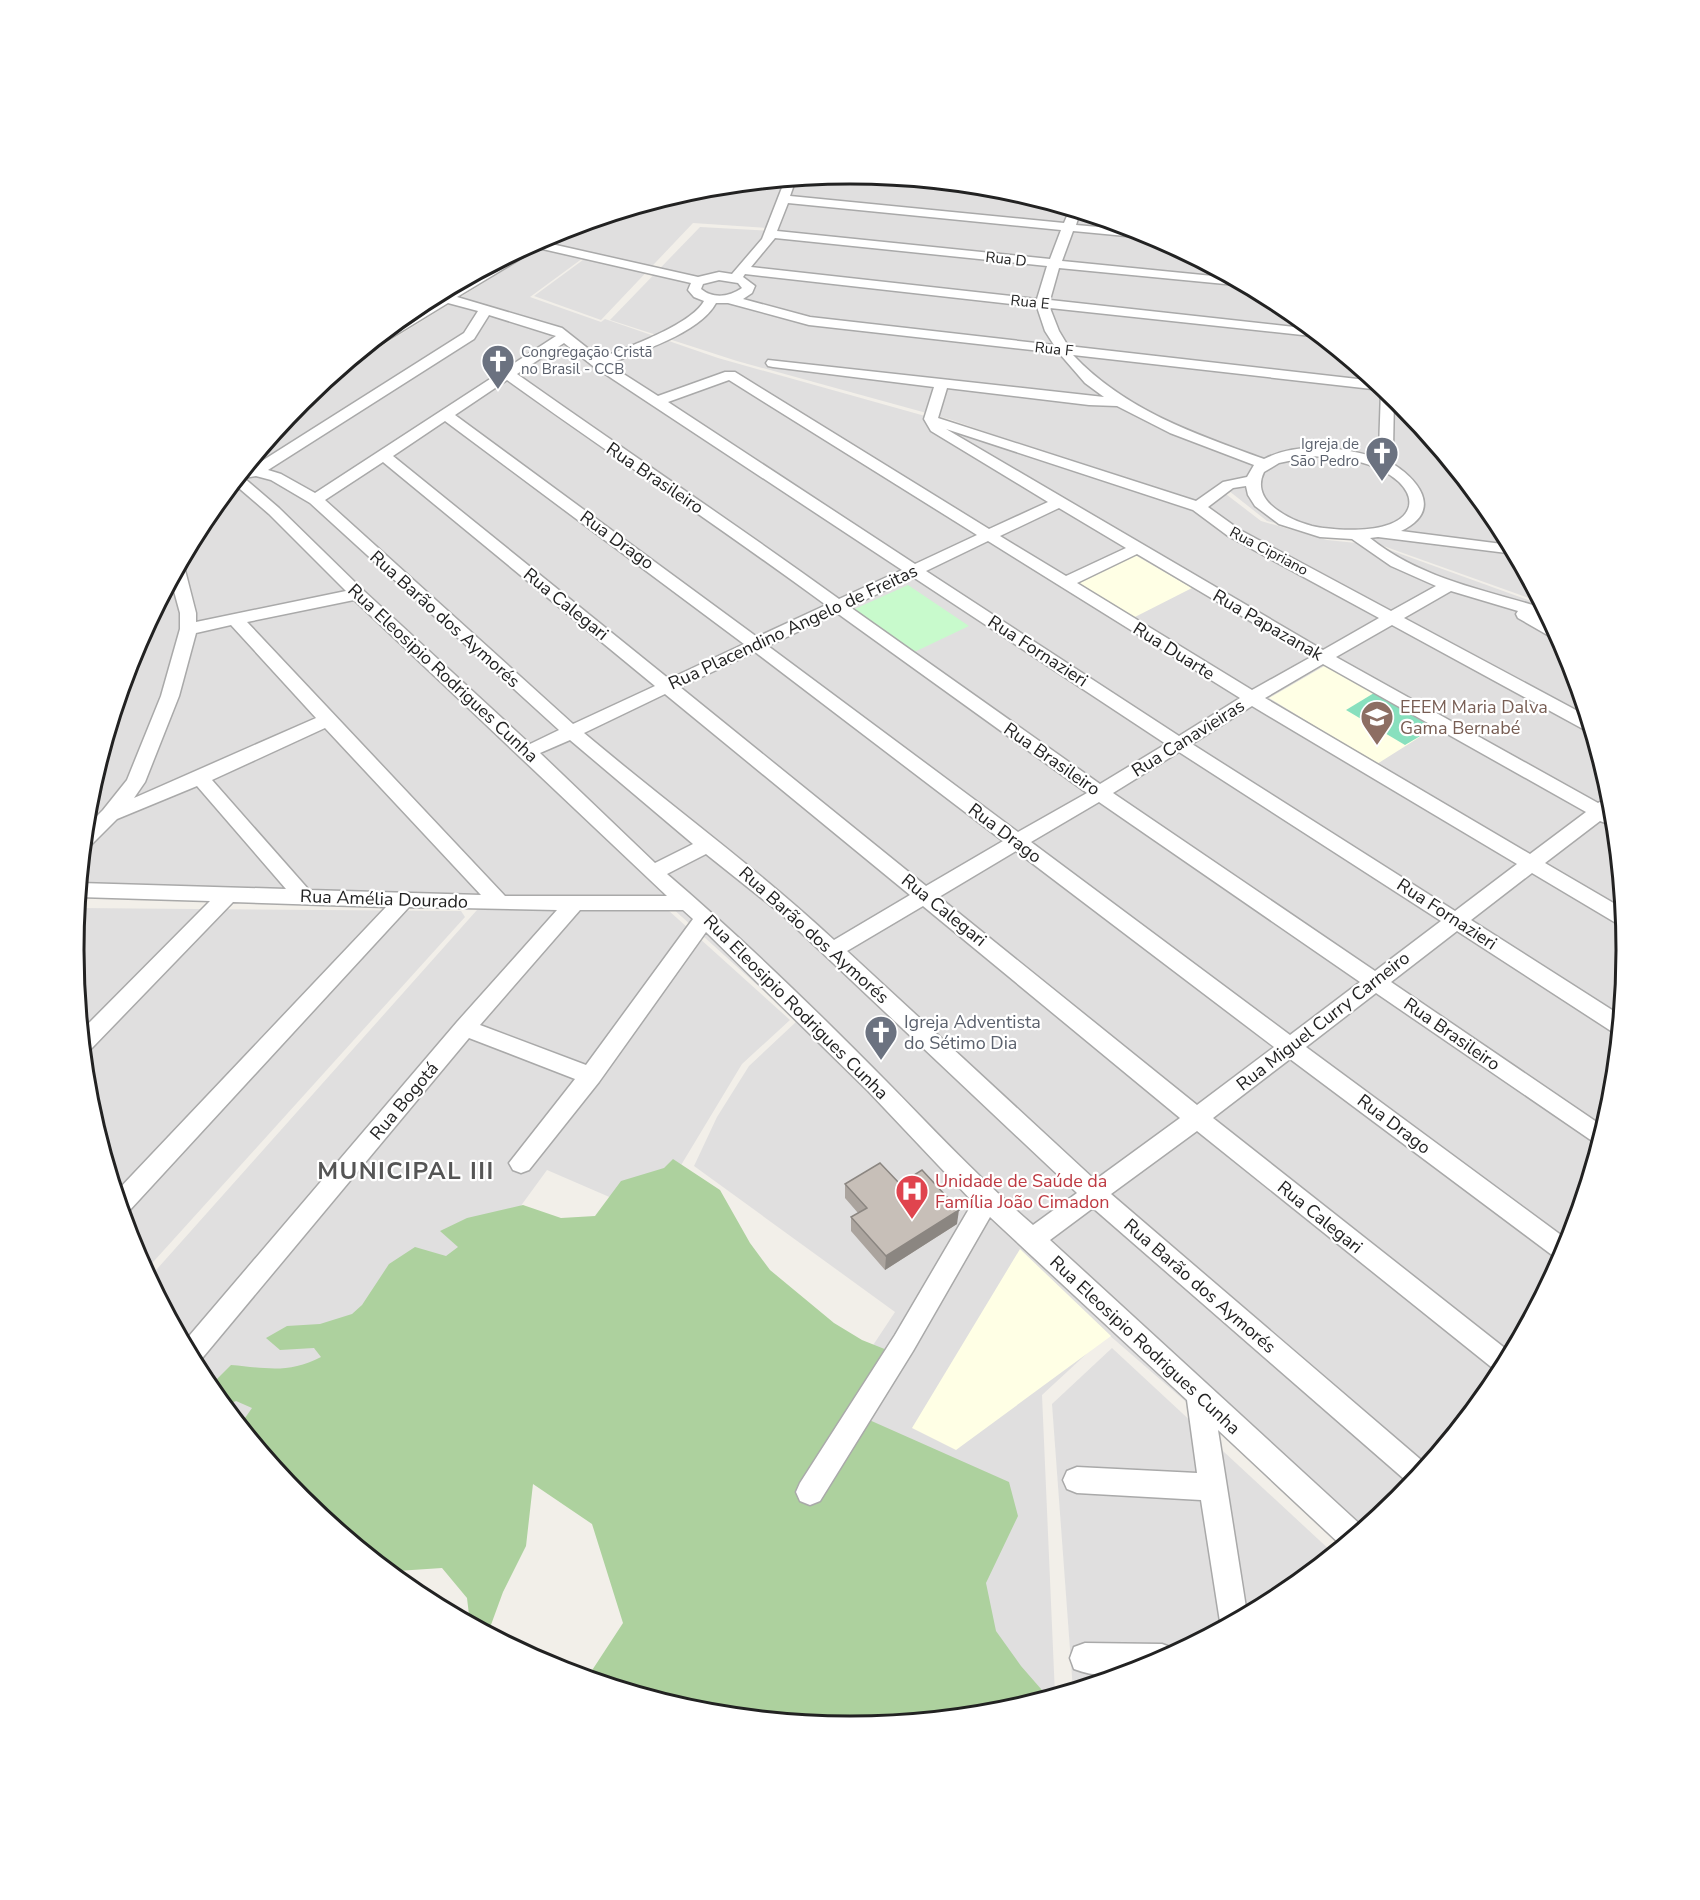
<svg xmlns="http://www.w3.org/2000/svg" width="1700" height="1900" viewBox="0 0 1700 1900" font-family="'Nunito Sans',sans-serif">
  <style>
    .residential { fill: #e0dfdf }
    .education { fill: #ffffe5 }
    .forest { fill: #add19e }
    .park { fill: #c8facc }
    .pitch { fill: #88e0be }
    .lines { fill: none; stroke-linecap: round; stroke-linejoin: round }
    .minor-casing { stroke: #a9a9a9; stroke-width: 3 }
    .minor { fill: #fff; fill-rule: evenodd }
    .wall { fill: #aba49e }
    .shaded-wall { fill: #8b8681 }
    .building { fill: #c7bfb8; stroke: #8b8681; stroke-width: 1.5 }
    .labels { text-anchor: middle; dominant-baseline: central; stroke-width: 4.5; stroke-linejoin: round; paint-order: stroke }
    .far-street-label { font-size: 15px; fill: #222; stroke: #fff }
    .far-worship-label { font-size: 15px; fill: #5b616d; stroke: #fff; text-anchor: start }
    .street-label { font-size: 18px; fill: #222; stroke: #fff }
    .education-label { font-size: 18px; fill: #785e54; stroke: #fff; text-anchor: start }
    .worship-label { font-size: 18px; fill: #5b616d; stroke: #fff; text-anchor: start }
    .health-label { font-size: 18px; fill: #be3a42; stroke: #fff; text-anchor: start }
    .district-label { font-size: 24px; font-weight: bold; letter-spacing: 1.5px; fill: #555; stroke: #fff }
    .rim { fill: none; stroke: #222; stroke-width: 3 }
  </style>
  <rect width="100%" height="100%" fill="#f2efe9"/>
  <g class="residential">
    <polygon points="850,174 1002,188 1147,233 1282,305 1399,401 1496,519 1540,602 1375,543 1331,537 1267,521 1219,483 1196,501 1074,463 952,420 737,361 610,320 700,227 772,231 790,179"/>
    <polygon points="784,180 767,228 693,223 601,320 534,296 587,257 540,246 389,339 381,336 419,304 553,232 699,188"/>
    <polygon points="540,248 583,258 530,297 601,322 605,319 718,358 950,423 1195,505 1218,488 1261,521 1327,540 1376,545 1542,605 1568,653 1612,799 1626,950 1612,1102 1567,1247 1495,1382 1399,1499 1347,1542 1108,1334 1042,1395 1055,1695 1037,1701 770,1501 895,1312 694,1166 717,1117 749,1066 797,1021 671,907 79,896 88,798 133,653 205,518 301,401 325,381"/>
    <polygon points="78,908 461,911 465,917 145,1271 132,1247 88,1101 74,950"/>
    <polygon points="477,910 668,910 790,1020 742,1064 651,1215 547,1170 305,1502 204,1381 149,1278"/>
    <polygon points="1112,1348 1333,1553 1281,1596 1147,1668 1073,1690 1052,1404"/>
  </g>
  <g class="education">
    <polygon points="1135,555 1192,588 1131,619 1074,585"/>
    <polygon points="1326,665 1434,728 1377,764 1269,698"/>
    <polygon points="1020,1249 1111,1336 956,1450 912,1428"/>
  </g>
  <path class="forest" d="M673,1159l47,31 30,53 20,27 64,53 28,17 25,10 -38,61 160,71 9,34 -32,67 10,48 25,35 27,31 -47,15 -151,14 -152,-14 -111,-34 36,-55 -31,-99 -59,-40 -7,62 -23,46 -15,41 -18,-10 -3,-25 -25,-30 -45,3 -5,3 -91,-75 -61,-74 12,-17 -16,-7 -12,5 -15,-19 22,-22c34,3 58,9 90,-8l-7,-9 -34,2 -14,-12 21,-12 33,-2 32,-10 10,-9 27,-41 26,-17 31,9 12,-9 -18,-16 27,-13 56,-13 38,13 34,-2 26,-35 43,-13z"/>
  <polygon class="park" points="908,585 969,626 908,655 848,612"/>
  <polygon class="pitch" points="1374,693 1434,728 1405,745 1346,710"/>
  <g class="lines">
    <defs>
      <g id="minor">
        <path d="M796,179l-6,17 274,27 6,-14 10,3 -4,13 67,6 15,8 -85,-8 -11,30 171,17 13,8 -187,-18 -9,32 262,29 9,8 -271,-29 9,23 9,15 307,35 19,16 -1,53 -5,11c29,16 57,49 13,70l109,14 5,9 -137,-17 -8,1c49,40 114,52 173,70l6,10 -5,1 7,4 8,15 -8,-1 -33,-19 -2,-4 2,-3 -67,-20 -47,27 183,98 4,14 -8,-1 -191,-104 -56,32 262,146 13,-7 1,3 2,27 -14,-5 -55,42 77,45 2,17 -8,-2 -84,-50 -61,47 149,95 -2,18 -7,-2 -154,-100 -66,51 213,145 -6,18 -222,-152 -70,54 263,194 -9,20 -270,-202 -77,59 298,235 -11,21 -303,-243 -86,63 316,271 -16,20 -318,-277 -43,32 313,287 -21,19 -124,-116 29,184 -26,14 -20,-128 -124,-7 -10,-4 -4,-9 4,-9 10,-4 120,6 -10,-73 -197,-183 -77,134 -93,150 -10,4 -10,-4 -4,-9 4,-9 95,-148 78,-133 -105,-111 -162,-159 -107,150 -70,88 -8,3 -8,-3 -4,-7 66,-84 -106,-41 -270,324 -4,2 -11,-22 273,-320 100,-112 -148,-3 -280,304 -7,2 -6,-21 270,-285 -153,-5 -142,147 -8,2 -2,-20 129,-130 -131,-4 1,-14 206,6 -89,-103 -80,33 -26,26 -7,2 2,-20 17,-17 24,-30 34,-84 19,-67v-16l-9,-33 8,-14 6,4 11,43v9l150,-31 -77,-77 -36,-31 16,-19 5,2 210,-133 14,-22 -30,-8 -77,47h-8l32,-26 41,-25 -5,-1 10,-6 4,2 52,-31 64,-33 -1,5 -13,8 151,34 21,-5 13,2 30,-35 23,-59zM788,203l273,27 -11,29 -273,-28zM775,238l272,28 -10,33 -286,-32zM538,248l153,35 -3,7 6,7 10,4c-13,24 -78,47 -104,57l-38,-30 -105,-31zM745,274l292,33 8,24 9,14 -244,-28 -67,-18 9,-6 3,-7 -12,-9zM719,280l19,3 4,5c-13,9 -29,11 -41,1l2,-5zM716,303h12l81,22 250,28 26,30 19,14 -336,-37 -2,3 2,3 5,1 161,20 -10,32 7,12 117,71 -59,27 -254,-157h-10l-67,24 -50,-32c31,-12 92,-31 108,-61zM489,315l67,21 -241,157 -34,-19 -13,-4 206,-131zM564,343l29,23 309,204 -63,29c-106,-77 -215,-149 -322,-225zM1073,355l308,35 -2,60 -4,7c-35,-10 -77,-15 -111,2 -71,-26 -139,-49 -191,-104zM507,380c106,76 214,148 319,225l-69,32 -302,-222zM729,380l248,155 -62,29 -247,-162zM947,388l142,17 28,1 53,27 84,32 -7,12 -24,5 -27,19 -258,-83zM445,421l299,223 -75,35 -276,-223zM946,429l247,81 35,26 151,82 -56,32zM1312,456c30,2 63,4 87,26 6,6 12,14 10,24 -7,30 -75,25 -97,20 -15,-4 -30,-11 -41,-21 -10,-9 -13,-21 -7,-33l15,-9zM383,462l272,224 -82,38 -248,-224zM256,476l15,4 39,23 249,227 -29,14 -166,-153 -85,-83 -35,-30zM1246,486l2,9 7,11 24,18 41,13 32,2 39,27 45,20 -45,25 -151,-81 -32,-23 25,-19zM1059,508l67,40 -60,28 -66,-40zM988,541l252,157 -61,38 -253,-165zM1137,554l174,103 -59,33 -175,-107zM913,577l253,167 -66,40 -250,-177zM354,600l313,296h-162l-258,-274zM837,613l250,180 -69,39 -250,-186zM231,625l85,93 -182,80 11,-16 34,-86 17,-63zM755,652l248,189 -77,45 -246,-199zM1323,664l263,148 -56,42 -265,-156zM665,694l245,201 -76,45c-80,-74 -167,-137 -250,-207zM1252,706l265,158 -62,47 -263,-167zM325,728l156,167 -172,-5 -97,-110zM570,740l123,104 -38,19 -115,-110zM1179,752l262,169 -66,50 -262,-178zM1099,802l261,180 -70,53 -259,-193zM1016,851l258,196 -77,58 -258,-208zM706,854l74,59 297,280 -44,32c-52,-45 -99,-95 -147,-144 -70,-71 -143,-142 -219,-207zM923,906l257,212 -85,62 -248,-229zM580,910h103l10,9 -107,146 -106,-40z"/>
        <path d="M1085,1643l77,1 11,4 1,5c-30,16 -65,30 -100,16l-4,-11 4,-11z"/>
      </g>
    </defs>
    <use href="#minor" class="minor-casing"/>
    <use href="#minor" class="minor"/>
  </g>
  <polygon class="wall" points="845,1184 900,1184 957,1224 885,1270 851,1231 851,1217 858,1213 845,1198"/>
  <polygon class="shaded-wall" points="959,1210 957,1224 885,1270 886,1256"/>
  <polygon class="building" points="880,1163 900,1184 922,1170 959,1210 886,1256 851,1217 867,1208 845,1184"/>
  <defs>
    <symbol id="church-pin" viewBox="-11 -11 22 30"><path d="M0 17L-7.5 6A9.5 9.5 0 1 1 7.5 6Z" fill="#6b7280" stroke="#fff"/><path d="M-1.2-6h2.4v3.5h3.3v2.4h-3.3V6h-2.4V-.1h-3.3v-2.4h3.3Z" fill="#fff"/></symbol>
    <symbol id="school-pin" viewBox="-11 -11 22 30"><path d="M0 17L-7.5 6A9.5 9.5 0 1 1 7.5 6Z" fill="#8d6e63" stroke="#fff"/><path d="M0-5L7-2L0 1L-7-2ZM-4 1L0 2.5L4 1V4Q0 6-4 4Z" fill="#fff"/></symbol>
    <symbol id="hospital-pin" viewBox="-11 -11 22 30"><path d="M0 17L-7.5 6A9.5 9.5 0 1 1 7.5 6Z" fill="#e0444e" stroke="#fff"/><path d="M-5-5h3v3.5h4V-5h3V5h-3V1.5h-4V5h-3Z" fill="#fff"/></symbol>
  </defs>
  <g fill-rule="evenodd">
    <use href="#church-pin" x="479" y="342" width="38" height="52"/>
    <use href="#church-pin" x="1363" y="434" width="38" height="52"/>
    <use href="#school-pin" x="1358" y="698" width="38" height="52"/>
    <use href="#church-pin" x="862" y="1013" width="38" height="52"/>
    <use href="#hospital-pin" x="893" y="1172" width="38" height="52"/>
  </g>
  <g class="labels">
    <g class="far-street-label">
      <text transform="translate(1006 259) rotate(6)">Rua D</text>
      <text transform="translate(1030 302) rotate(6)">Rua E</text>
      <text transform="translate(1054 349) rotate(6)">Rua F</text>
      <text transform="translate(1269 551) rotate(28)">Rua Cipriano</text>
    </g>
    <g class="far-worship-label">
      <text x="521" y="352">Congregação Cristã<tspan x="521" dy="17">no Brasil - CCB</tspan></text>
      <text x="1359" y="444" text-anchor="end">Igreja de<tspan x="1359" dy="17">São Pedro</tspan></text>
    </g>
    <g class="street-label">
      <text transform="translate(655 478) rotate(34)">Rua Brasileiro</text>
      <text transform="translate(617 540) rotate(36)">Rua Drago</text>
      <text transform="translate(566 604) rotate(39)">Rua Calegari</text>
      <text transform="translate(445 619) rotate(42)">Rua Barão dos Aymorés</text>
      <text transform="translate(1268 625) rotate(30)">Rua Papazanak</text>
      <text transform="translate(793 627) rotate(-25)">Rua Placendino Angelo de Freitas</text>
      <text transform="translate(1038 651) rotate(33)">Rua Fornazieri</text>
      <text transform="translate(1174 651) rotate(32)">Rua Duarte</text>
      <text transform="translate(443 673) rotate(43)">Rua Eleosipio Rodrigues Cunha</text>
      <text transform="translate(1188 738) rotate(-32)">Rua Canavieiras</text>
      <text transform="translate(1052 759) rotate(35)">Rua Brasileiro</text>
      <text transform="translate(1005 833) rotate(37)">Rua Drago</text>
      <text transform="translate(384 899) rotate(2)">Rua Amélia Dourado</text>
      <text transform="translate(944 910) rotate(39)">Rua Calegari</text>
      <text transform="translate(1447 914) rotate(33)">Rua Fornazieri</text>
      <text transform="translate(814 935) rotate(42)">Rua Barão dos Aymorés</text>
      <text transform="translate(796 1007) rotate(45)">Rua Eleosipio Rodrigues Cunha</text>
      <text transform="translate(1323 1021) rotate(-38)">Rua Miguel Curry Carneiro</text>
      <text transform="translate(1452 1034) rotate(35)">Rua Brasileiro</text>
      <text transform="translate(404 1101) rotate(-50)">Rua Bogotá</text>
      <text transform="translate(1394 1124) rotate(37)">Rua Drago</text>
      <text transform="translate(1320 1217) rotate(39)">Rua Calegari</text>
      <text transform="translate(1200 1286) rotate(41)">Rua Barão dos Aymorés</text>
      <text transform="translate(1145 1345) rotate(43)">Rua Eleosipio Rodrigues Cunha</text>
    </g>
    <g class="education-label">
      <text x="1400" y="707">EEEM Maria Dalva<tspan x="1400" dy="21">Gama Bernabé</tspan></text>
    </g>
    <g class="worship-label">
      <text x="904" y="1022">Igreja Adventista<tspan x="904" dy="21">do Sétimo Dia</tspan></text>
    </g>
    <g class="health-label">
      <text x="935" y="1181">Unidade de Saúde da<tspan x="935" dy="21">Família João Cimadon</tspan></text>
    </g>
    <g class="district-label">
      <text x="406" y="1171">MUNICIPAL III</text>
    </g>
  </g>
  <path d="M0 0H1700V1900H0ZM84 950a766 766 0 1 1 1532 0a766 766 0 1 1-1532 0Z" fill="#fff" fill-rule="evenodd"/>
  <path class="rim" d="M84 950a766 766 0 1 1 1532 0a766 766 0 1 1-1532 0Z"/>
</svg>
